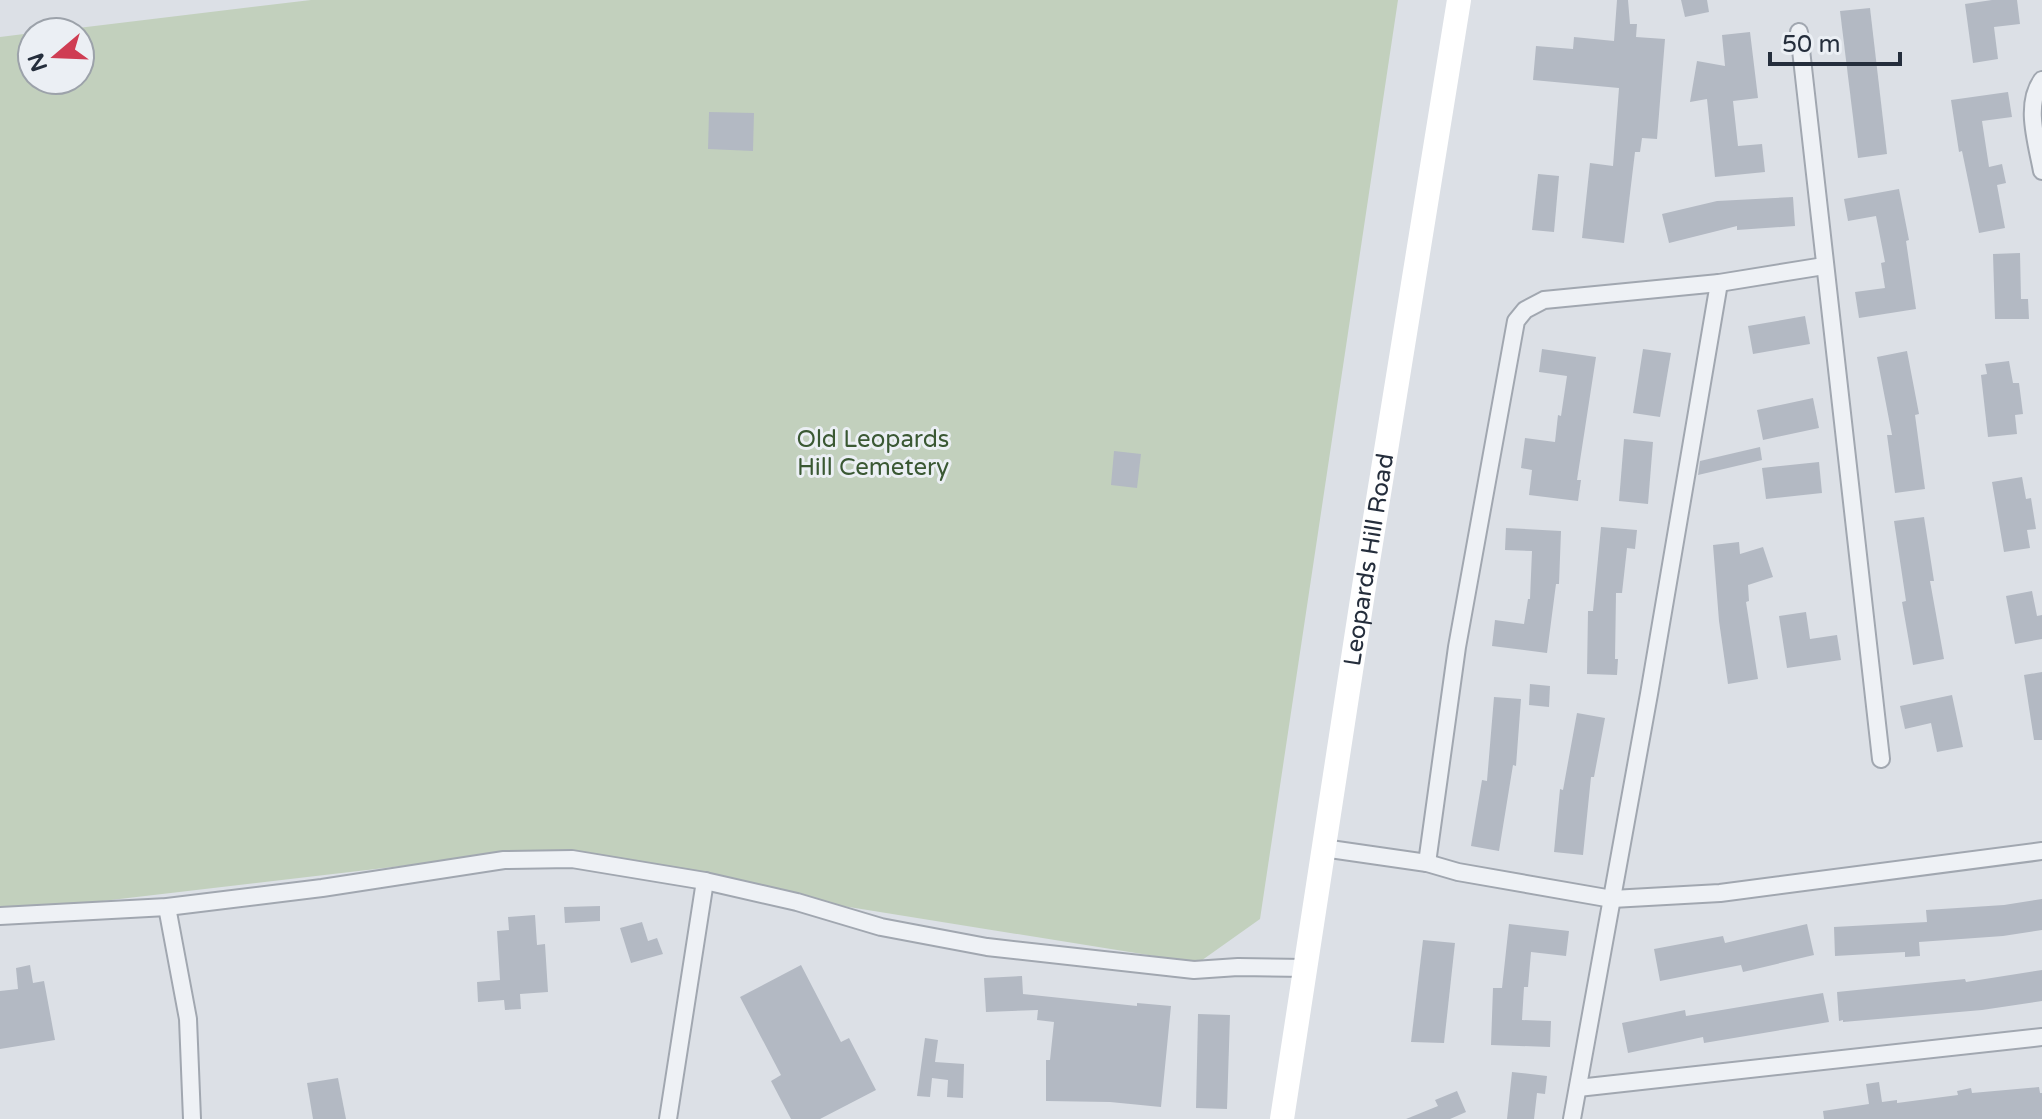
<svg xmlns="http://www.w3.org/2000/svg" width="2042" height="1119" viewBox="0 0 2042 1119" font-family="'Varela Round',sans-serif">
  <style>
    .green { fill: #c2d0bd }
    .building { fill: #b3b9c3 }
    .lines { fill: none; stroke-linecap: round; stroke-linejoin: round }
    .minor-casing { stroke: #a1a7b0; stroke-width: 20 }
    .minor { stroke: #eef1f5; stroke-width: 16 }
    .secondary { stroke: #fff; stroke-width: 24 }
    .labels { text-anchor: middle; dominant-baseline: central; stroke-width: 6; stroke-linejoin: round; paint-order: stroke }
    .park-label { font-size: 24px; fill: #3a5833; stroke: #ebeff4 }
    .street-label { font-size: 24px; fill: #252e3c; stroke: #ebeff4 }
  </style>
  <rect width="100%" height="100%" fill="#dce0e6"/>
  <polygon class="green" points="311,0 1398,0 1260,919 1198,963 512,853 0,913 0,37 32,33 32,80 80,80 80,32 45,32"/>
  <g class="building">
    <polygon points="1617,0 1628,0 1630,24 1637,24 1636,37 1665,39 1657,139 1642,138 1640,152 1635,152 1624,243 1582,238 1590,163 1613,166 1619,88 1533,80 1536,46 1573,49 1574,37 1614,41"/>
    <polygon points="1681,0 1707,0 1709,12 1685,17"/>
    <polygon points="1992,0 2017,0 2020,24 1994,27 1998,59 1973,63 1965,4"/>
    <polygon points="1870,8 1887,154 1858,158 1840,11"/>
    <polygon points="1750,32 1758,98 1733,101 1738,146 1762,144 1765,172 1715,177 1707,99 1690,102 1697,61 1725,66 1722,35"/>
    <polygon points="2008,92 2012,117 1982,121 1989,167 2002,164 2006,183 1997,185 2005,228 1979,233 1962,151 1959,152 1951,100"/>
    <polygon points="709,112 754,113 753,151 708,149"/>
    <polygon points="1538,174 1559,176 1554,232 1532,230"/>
    <polygon points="1899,189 1909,240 1906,241 1916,309 1859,318 1855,292 1885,288 1881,263 1885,262 1876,216 1848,221 1844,199"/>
    <polygon points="1793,197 1795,226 1737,230 1737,226 1669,243 1662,214 1717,201"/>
    <polygon points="2020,253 2021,299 2028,299 2029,319 1995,319 1993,254"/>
    <polygon points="1805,316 1810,344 1753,354 1748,326"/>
    <polygon points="1542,349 1596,357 1577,480 1581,480 1578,501 1529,495 1532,470 1521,468 1525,438 1555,442 1558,415 1561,416 1567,376 1539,372"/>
    <polygon points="1643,349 1671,353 1660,417 1633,413"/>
    <polygon points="1907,351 1919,414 1915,415 1925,489 1895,493 1887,435 1892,435 1877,357"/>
    <polygon points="2009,361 2013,383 2019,383 2023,414 2015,415 2017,434 1988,437 1981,375 1987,374 1985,364"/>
    <polygon points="1813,398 1819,428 1763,440 1757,410"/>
    <polygon points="1624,439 1653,442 1648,504 1619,501"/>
    <polygon points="1760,447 1762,460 1698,475 1700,461"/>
    <polygon points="1114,451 1141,454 1137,488 1111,485"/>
    <polygon points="1819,462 1822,493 1766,499 1762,468"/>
    <polygon points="2022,477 2026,499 2031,498 2036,529 2027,530 2030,548 2004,552 1992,482"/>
    <polygon points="1924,517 1934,581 1930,581 1944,659 1913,665 1902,602 1906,601 1894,521"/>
    <polygon points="1601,527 1637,530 1635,549 1627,548 1622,593 1616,593 1615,659 1618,659 1617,675 1587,674 1588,611 1593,611"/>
    <polygon points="1506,528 1561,531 1559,584 1556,584 1547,653 1492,646 1495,620 1524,624 1528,599 1530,599 1532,551 1505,550"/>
    <polygon points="1739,542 1740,554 1763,547 1773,577 1748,585 1749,601 1746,602 1758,679 1728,684 1719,621 1713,545"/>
    <polygon points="2032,591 2037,616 2042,615 2042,639 2015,644 2006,596"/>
    <polygon points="1806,612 1810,639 1837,635 1841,660 1787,668 1779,616"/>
    <polygon points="2042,672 2042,740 2034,740 2024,675"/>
    <polygon points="1530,684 1550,686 1549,707 1529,705"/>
    <polygon points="1952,695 1963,747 1937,752 1931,723 1905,729 1900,706"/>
    <polygon points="1494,697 1521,699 1516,766 1513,765 1499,851 1471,846 1482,780 1487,781"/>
    <polygon points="1577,713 1605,718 1594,777 1591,777 1583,855 1554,852 1560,789 1563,790"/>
    <polygon points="2042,899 2042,930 2003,936 1919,942 1920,956 1905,957 1905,952 1835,956 1834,927 1927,922 1926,910 2004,905"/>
    <polygon points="600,906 600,921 565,923 564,907"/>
    <polygon points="535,915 537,945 545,944 548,992 520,994 521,1009 505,1010 504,1000 478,1002 477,982 500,980 497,931 509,930 508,917"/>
    <polygon points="642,922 648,941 657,938 663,954 631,963 620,928"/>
    <polygon points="1509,924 1569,931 1566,956 1531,952 1528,987 1524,987 1522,1020 1551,1021 1550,1047 1491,1045 1493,988 1502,988"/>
    <polygon points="1807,924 1814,955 1743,972 1741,965 1660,981 1654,949 1723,936 1725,943"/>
    <polygon points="1423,940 1455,943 1444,1043 1411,1042"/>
    <polygon points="30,965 33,983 44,981 55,1040 0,1049 0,991 18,989 16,968"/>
    <polygon points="801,965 841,1042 849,1038 876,1090 820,1119 791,1119 771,1081 781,1075 740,997"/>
    <polygon points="2042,970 2042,1001 1982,1010 1843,1022 1843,1020 1839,1021 1837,992 1965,979 1966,982"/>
    <polygon points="1022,976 1023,994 1137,1006 1137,1003 1171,1006 1161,1107 1110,1102 1046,1101 1046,1060 1050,1060 1054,1022 1037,1020 1038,1010 986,1012 984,978"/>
    <polygon points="1823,993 1829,1022 1704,1043 1703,1037 1628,1053 1622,1023 1685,1010 1686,1016"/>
    <polygon points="1198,1014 1230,1015 1227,1109 1196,1108"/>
    <polygon points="925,1038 938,1040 935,1062 964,1064 963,1098 947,1097 948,1080 932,1078 930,1097 917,1096"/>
    <polygon points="1512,1072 1547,1076 1545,1094 1537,1093 1534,1119 1507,1119"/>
    <polygon points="338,1078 346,1119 313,1119 307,1083"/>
    <polygon points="1879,1082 1882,1102 1897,1100 1897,1103 1958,1095 1957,1091 1971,1088 1972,1093 2039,1087 2040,1093 2042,1093 2042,1119 1824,1119 1823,1111 1869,1104 1866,1084"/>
    <polygon points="1457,1091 1466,1112 1450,1119 1406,1119 1438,1106 1435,1100"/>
  </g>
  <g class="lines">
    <defs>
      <g id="minor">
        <polyline points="1799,32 1881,759"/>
        <path d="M2042,80c-18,25 -5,63 0,91"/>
        <polyline points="1323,848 1427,863 1458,872 1612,899 1720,893 2042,851"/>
        <polyline points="1427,863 1457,647 1516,321 1525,310 1544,300 1719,283 1824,266"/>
        <polyline points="167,907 188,1019 192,1119"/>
        <polyline points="0,916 167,907 322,888 504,860 572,859 705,881 797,902 881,927 987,947 1194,970 1238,967 1305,968"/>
        <polyline points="1578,1088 2042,1037"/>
        <polyline points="668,1119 705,881"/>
        <polyline points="1572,1119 1649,694 1719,283"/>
      </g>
    </defs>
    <use href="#minor" class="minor-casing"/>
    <use href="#minor" class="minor"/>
    <path class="secondary" id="s1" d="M1282,1119l83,-539 94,-580"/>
  </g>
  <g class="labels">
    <g class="park-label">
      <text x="873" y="439">Old Leopards<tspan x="873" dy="28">Hill Cemetery</tspan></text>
    </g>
    <g class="street-label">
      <text stroke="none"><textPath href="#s1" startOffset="566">Leopards Hill Road</textPath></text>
    </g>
  </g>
  <g transform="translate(56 56) rotate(251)"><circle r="38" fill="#ebeff4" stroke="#9ca2aa" stroke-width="2"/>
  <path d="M0-6L14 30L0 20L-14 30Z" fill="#cf3d53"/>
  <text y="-12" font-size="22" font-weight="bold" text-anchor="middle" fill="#252e3c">N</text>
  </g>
  <path d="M1770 52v12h130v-12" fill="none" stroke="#252e3c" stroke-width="4"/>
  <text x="1782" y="52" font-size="24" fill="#252e3c" stroke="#ebeff4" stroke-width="6" paint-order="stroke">50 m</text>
</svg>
